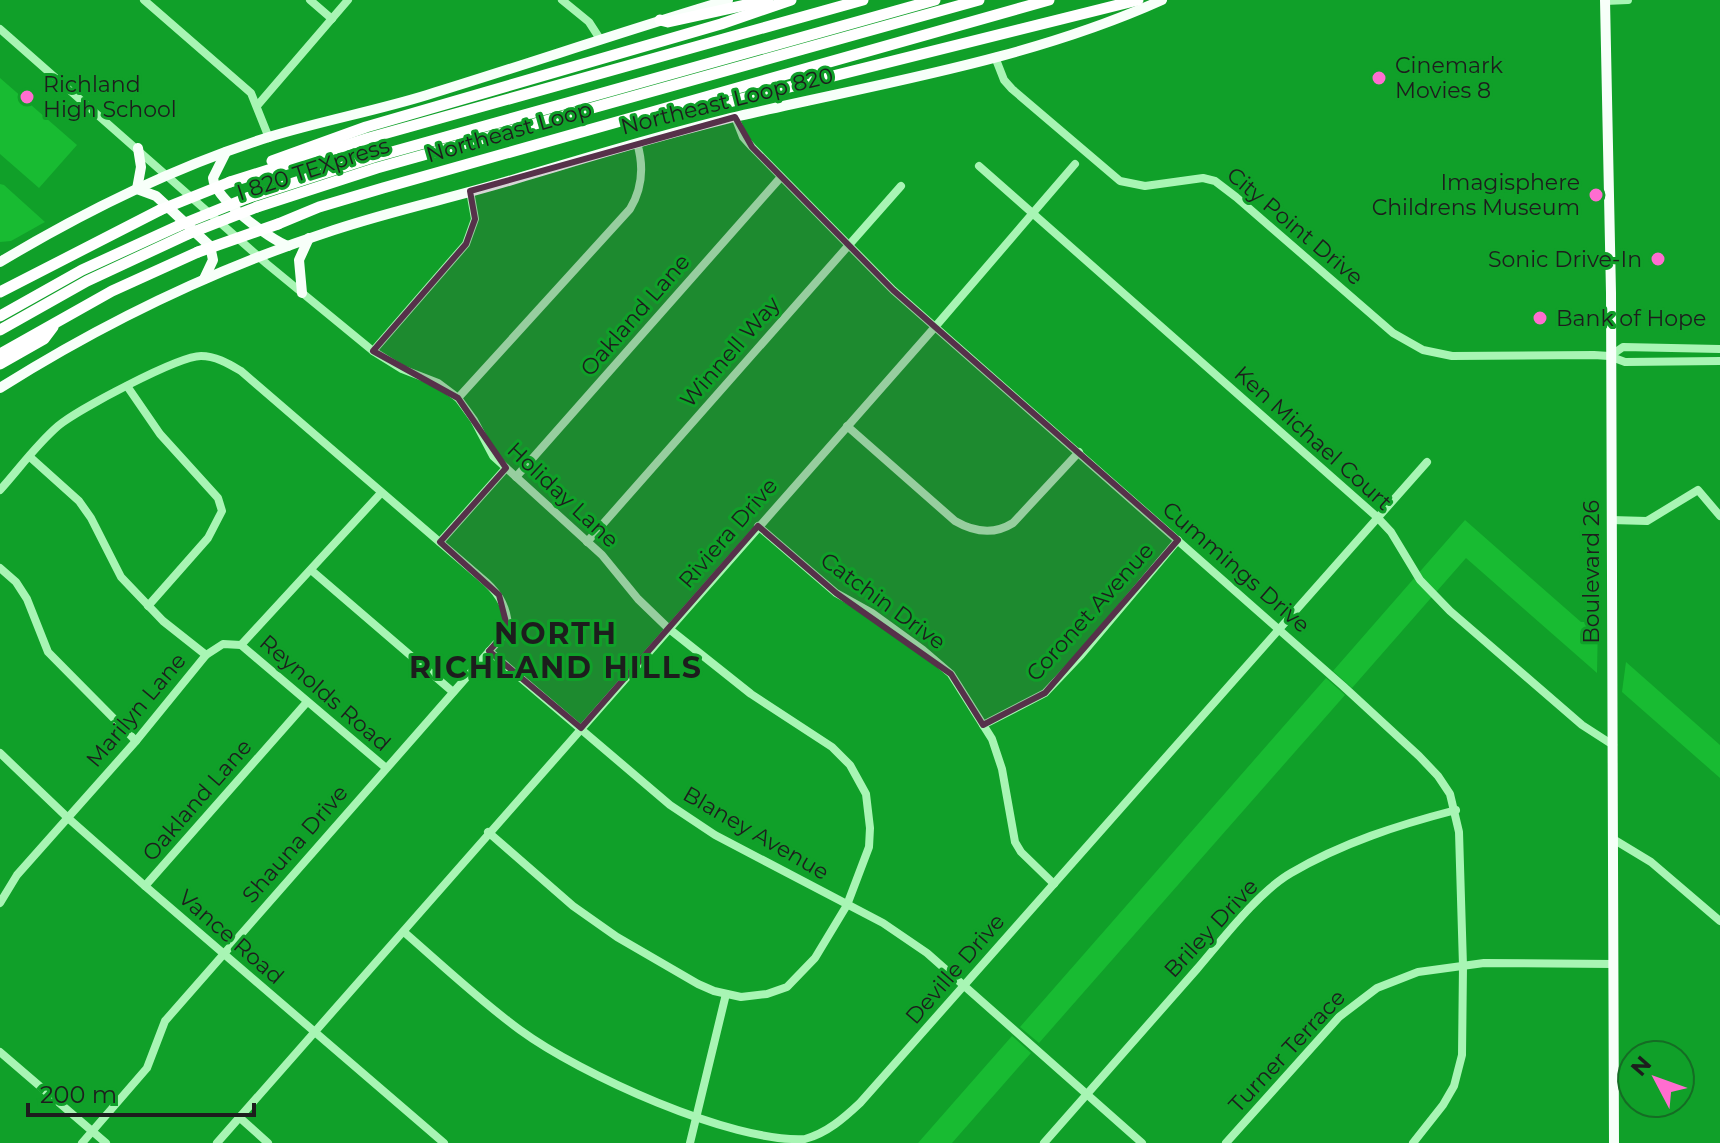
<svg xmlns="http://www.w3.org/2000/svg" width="1720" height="1143" viewBox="0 0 1720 1143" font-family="Montserrat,sans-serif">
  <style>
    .green { fill: #18bb32 }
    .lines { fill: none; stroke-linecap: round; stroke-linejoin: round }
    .minor { stroke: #a8f5b4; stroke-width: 8 }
    .major { stroke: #f7fff9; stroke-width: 10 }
    .highway { stroke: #fff; stroke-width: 11 }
    .highway-bridge { stroke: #fff; stroke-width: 11 }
    .marked { fill: #56314a; fill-opacity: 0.2; stroke: #56314a; stroke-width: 6; stroke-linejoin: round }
    .poi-dot { fill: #ff6dd0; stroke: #10a029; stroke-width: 3 }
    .labels { text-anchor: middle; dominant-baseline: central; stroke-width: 6; stroke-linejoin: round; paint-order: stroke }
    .poi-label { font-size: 22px; fill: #1d1d1d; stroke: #10a029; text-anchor: start }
    .street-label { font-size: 22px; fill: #1d1d1d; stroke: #10a029 }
    .district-label { font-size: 30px; font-weight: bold; letter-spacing: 2px; fill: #1d1d1d; stroke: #10a029 }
  </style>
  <rect width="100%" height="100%" fill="#10a029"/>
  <g class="green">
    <polygon points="0,78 77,145 39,188 0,154"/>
    <polygon points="0,184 4,185 45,222 11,241 0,242"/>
    <polygon points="1465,520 1581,622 1598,622 1597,673 1466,558 1352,688 1333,671"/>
    <polygon points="1626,662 1720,745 1720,778 1622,692"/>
    <polygon points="1326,678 1345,695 1039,1043 1020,1027"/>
    <polygon points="1012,1036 1031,1053 952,1143 918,1143"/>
  </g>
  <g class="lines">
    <g class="minor">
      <polyline points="144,0 251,93 269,138"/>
      <polyline points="310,0 332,19"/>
      <polyline points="562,0 589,22 600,39"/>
      <polyline points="1605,1 1628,0"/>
      <polyline points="0,29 267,264 373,351 402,369 438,383 458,398 474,420 493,456 602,555 638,599 668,628 751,694 832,747 850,765 866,794 870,828 869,847 847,905 815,958 787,987 767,994 741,997 714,991 698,984 617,937 573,906 488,832"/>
      <polyline points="995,57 1004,80 1012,89 1120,181 1145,186 1203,178 1215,181 1236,197 1393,333 1423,350 1452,356 1594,355 1609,356 1625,362 1720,361"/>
      <polyline points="257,106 348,0"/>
      <polyline points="735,117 743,137 752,147 893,290 1343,686 1419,756 1438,776 1450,794 1459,832 1463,966 1462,1055 1454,1086 1443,1105 1413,1143"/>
      <polyline points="979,166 1377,517 1391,532 1420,580 1450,611 1582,725 1613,745"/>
      <polyline points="373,351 466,244 475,219 470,191"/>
      <polyline points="1610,356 1623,347 1720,349"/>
      <polyline points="127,386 160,434 218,498 222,511 208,538 148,606"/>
      <path d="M458,398l172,-189c12,-20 14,-43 7,-66"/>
      <path d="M847,426l108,95c19,11 39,14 58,2l66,-71"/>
      <polyline points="30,457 79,501 91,518 121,577 163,621 206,655"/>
      <polyline points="516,477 781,177"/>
      <path d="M0,490c19,-21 36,-45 58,-64 19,-16 120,-70 143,-70 15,0 28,8 40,15l245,211c14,13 22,27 22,48l-343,391 -18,47 -65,75"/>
      <polyline points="1611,520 1647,521 1698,490 1720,516"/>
      <polyline points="758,526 836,593 872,613 923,650 951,674 992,739 1002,769 1015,842 1021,852 1054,884"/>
      <polyline points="440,542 506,468"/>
      <polyline points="587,542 901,186"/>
      <polyline points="0,568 16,582 27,599 48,652 136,741"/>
      <polyline points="311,570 453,692"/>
      <polyline points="241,645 386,768"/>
      <polyline points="489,651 670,805 715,835 883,923 927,953 1142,1143"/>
      <polyline points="983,725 1045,693 1081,655 1178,540"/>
      <polyline points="0,753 68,818 145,886 444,1143"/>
      <polyline points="1613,839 1651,862 1720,921"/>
      <polyline points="145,886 307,702"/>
      <polyline points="0,903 17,875 136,741 206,655 223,644 241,645 381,493"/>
      <path d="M404,932c38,33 75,68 116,98 60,44 211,113 285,109 22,-6 39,-21 55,-36l567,-641"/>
      <polyline points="0,1052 106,1143"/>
      <polyline points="239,1117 268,1143"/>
      <polyline points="217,1143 935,327 1075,164"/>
      <polyline points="690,1143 726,994"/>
      <path d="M1044,1143c51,-58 102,-116 153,-174 25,-29 61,-77 94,-96 51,-30 107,-48 165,-63"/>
      <polyline points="1226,1143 1339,1017 1377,988 1418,972 1484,963 1613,964"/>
    </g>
    <g class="major">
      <polyline points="1605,0 1611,293 1614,1143"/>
      <polyline points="138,148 141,167 137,189 156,196 210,246 213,260 204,279"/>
      <path d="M226,152l-13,26c2,21 56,61 75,68"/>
      <path d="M0,262c85,-51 174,-95 269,-125 52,-16 106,-26 158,-42 101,-31 200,-65 301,-95"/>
      <polyline points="302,293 299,260 309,238"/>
      <path d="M0,388c105,-66 217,-120 334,-158 63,-21 128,-34 191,-54 71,-21 142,-43 214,-60 142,-33 290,-56 423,-116"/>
    </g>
    <g class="highway">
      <polyline points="660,20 668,22 768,0"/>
      <polyline points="682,107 701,109 1138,0"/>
      <polyline points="272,161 366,127 721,24 791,0"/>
      <polyline points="230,182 369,138 863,0"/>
      <polyline points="247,198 374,157 935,0"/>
      <polyline points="257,207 377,168 979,0"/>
      <polyline points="278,224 319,207 383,188 1049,0"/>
      <polyline points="0,292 160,210"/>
      <polyline points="0,316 82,270 178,226"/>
      <polyline points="0,330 87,281 188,234"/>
      <polyline points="0,354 112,291 198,252"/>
      <polyline points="0,364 44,339 53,327"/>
    </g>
    <g class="highway-bridge">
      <polyline points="160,210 230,182"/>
      <polyline points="178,226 247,198"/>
      <polyline points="188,234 257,207"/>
      <polyline points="198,252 278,224"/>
    </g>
  </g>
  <path class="marked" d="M735,117l17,30 141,143 285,250 -133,153 -62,32 -32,-51 -115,-81 -78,-67 -177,202 -92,-77 19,-21 -9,-35 -59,-53 66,-74 -48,-70 -85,-47 93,-107 9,-25 -5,-28z"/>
  <g class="poi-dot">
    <circle cx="1379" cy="78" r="8"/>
    <circle cx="27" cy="97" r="8"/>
    <circle cx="1596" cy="195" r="8"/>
    <circle cx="1658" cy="259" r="8"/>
    <circle cx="1540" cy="318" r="8"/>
  </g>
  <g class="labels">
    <g class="poi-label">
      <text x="1395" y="65">Cinemark<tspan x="1395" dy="25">Movies 8</tspan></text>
      <text x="43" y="84">Richland<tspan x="43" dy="25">High School</tspan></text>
      <text x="1580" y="182" text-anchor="end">Imagisphere<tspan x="1580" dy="25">Childrens Museum</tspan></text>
      <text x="1642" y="259" text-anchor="end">Sonic Drive-In</text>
      <text x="1556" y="318">Bank of Hope</text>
    </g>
    <g class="street-label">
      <text transform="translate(727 101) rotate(-14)">Northeast Loop 820</text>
      <text transform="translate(509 132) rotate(-16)">Northeast Loop</text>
      <text transform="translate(313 169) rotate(-18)">I 820 TEXpress</text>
      <text transform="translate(1295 226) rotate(40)">City Point Drive</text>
      <text transform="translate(635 315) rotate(-49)">Oakland Lane</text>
      <text transform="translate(730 352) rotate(-49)">Winnell Way</text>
      <text transform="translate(1313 438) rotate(42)">Ken Michael Court</text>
      <text transform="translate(563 495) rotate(43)">Holiday Lane</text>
      <text transform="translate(728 533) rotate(-49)">Riviera Drive</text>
      <text transform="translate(1236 567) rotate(41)">Cummings Drive</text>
      <text transform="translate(1591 572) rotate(-90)">Boulevard 26</text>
      <text transform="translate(883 601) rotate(36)">Catchin Drive</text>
      <text transform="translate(1090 612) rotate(-48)">Coronet Avenue</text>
      <text transform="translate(325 693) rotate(41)">Reynolds Road</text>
      <text transform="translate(136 710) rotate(-50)">Marilyn Lane</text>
      <text transform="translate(197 800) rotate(-49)">Oakland Lane</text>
      <text transform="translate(756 833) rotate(30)">Blaney Avenue</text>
      <text transform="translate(295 844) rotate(-49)">Shauna Drive</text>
      <text transform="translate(1211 928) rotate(-47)">Briley Drive</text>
      <text transform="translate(231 937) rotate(41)">Vance Road</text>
      <text transform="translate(955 969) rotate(-49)">Deville Drive</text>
      <text transform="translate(1287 1051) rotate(-47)">Turner Terrace</text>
    </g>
    <g class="district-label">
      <text x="556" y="633">NORTH<tspan x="556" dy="34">RICHLAND HILLS</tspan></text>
    </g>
  </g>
  <g transform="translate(1656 1079) rotate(311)"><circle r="38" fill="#10a029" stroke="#156c24" stroke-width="2"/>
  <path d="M0-6L14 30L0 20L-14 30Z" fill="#ff6dd0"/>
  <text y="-12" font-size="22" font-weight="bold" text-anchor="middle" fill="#1d1d1d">N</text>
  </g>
  <path d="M28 1103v12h226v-12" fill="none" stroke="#1d1d1d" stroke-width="4"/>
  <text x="40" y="1103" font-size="24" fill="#1d1d1d" stroke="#10a029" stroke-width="6" paint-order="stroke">200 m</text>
</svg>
